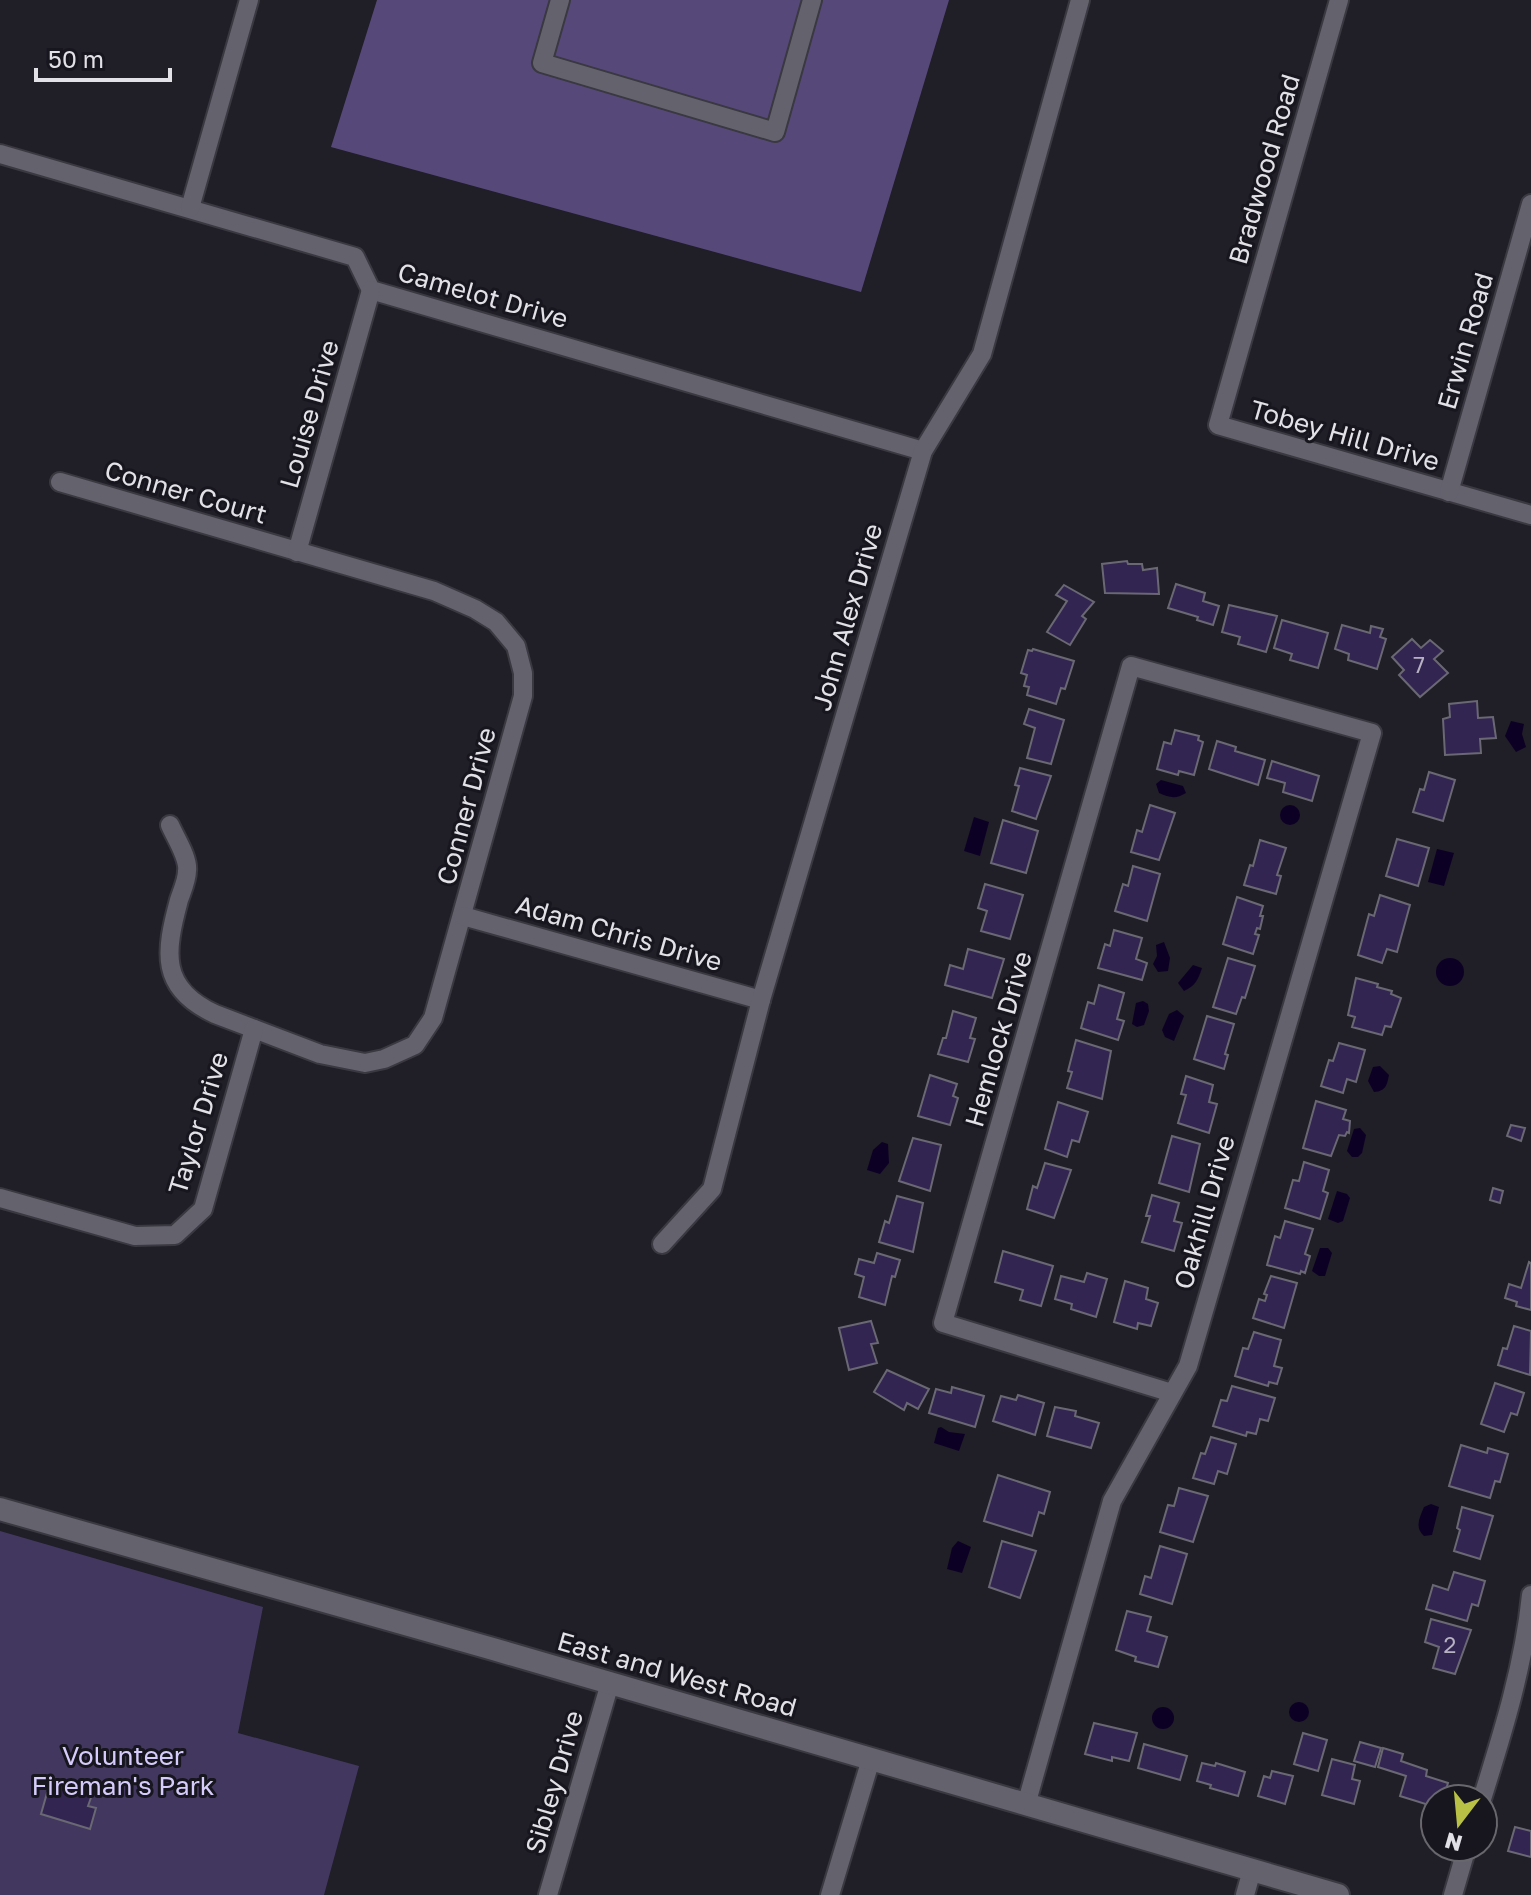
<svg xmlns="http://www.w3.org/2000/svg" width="1531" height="1895" viewBox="0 0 1531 1895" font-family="'Golos Text',sans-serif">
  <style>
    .green { fill: #42385f }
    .forest { fill: #56497a }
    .water { fill: #0d0025 }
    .building { fill: #322552; stroke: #6a6873; stroke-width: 2 }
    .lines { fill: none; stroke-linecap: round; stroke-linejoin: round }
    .minor-casing { stroke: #3a3840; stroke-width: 22 }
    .tertiary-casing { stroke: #3a3840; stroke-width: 26 }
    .minor { stroke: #64626d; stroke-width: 18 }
    .tertiary { stroke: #64626d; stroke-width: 22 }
    .labels { text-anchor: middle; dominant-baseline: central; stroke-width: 6; stroke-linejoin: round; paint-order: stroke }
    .number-label { font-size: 22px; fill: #b7b2c2 }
    .street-label { font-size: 26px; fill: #e3e1e8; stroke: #17151d }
    .park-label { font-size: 26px; fill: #d6ccfb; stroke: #17151d }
  </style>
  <rect width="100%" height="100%" fill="#201e27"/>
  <polygon class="green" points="0,1531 263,1607 238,1733 359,1766 324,1895 0,1895"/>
  <polygon class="forest" points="377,0 949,0 861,292 331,147"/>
  <g class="water">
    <polygon points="1511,721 1524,724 1522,734 1526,747 1516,752 1505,736"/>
    <path d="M1161,780l22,6 3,7c-10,6 -16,5 -27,0l-3,-9z"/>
    <circle cx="1290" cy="815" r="10"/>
    <polygon points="974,817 989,822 980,856 964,851"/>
    <polygon points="1437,849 1454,853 1444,886 1428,882"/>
    <polygon points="1164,942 1170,958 1168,971 1158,972 1153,964 1157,956 1156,945"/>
    <circle cx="1450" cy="972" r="14"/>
    <path d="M1193,965l9,3c-4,12 -7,18 -18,23l-6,-8z"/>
    <polygon points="1143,1001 1148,1004 1149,1011 1144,1025 1137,1027 1132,1024 1136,1003"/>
    <polygon points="1177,1010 1184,1016 1174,1041 1165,1037 1162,1030 1169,1014"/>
    <path d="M1380,1066l9,9c-2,10 -3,16 -15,17l-6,-11 5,-14z"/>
    <polygon points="1360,1128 1366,1135 1362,1153 1358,1157 1352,1157 1347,1151 1354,1129"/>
    <polygon points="882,1142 888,1144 889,1163 880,1174 867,1170 873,1150"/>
    <polygon points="1337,1191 1347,1194 1350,1198 1343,1221 1338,1223 1328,1219"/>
    <polygon points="1320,1248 1328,1248 1332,1253 1325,1276 1319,1276 1312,1271"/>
    <polygon points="941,1427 949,1432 965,1434 959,1451 934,1443 938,1428"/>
    <path d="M1431,1504l8,3 -7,28 -8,1c-10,-9 -4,-19 0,-29z"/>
    <polygon points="958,1541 971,1547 962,1573 947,1569 952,1548"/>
    <circle cx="1299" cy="1712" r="10"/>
    <circle cx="1163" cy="1718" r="11"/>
  </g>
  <g class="building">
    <polygon points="1127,561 1128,564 1142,564 1143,570 1157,568 1159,594 1105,593 1102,564"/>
    <polygon points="1176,584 1205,593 1203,601 1219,606 1213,625 1197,620 1198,617 1168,608"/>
    <polygon points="1064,585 1094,602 1082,616 1086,619 1070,645 1047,632 1067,601 1056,595"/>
    <polygon points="1229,605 1277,616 1266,652 1238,644 1240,637 1222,632"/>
    <polygon points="1282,620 1328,633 1318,668 1290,660 1292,654 1274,648"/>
    <polygon points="1342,625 1370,633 1371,626 1383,629 1380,637 1386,639 1377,669 1348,660 1349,654 1335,649"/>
    <polygon points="1412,639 1421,648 1430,640 1443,651 1434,659 1448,673 1420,697 1399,675 1404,670 1392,657"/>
    <polygon points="1033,649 1074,661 1065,689 1061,688 1056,704 1027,695 1029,687 1024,686 1027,675 1021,673 1028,650 1032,651"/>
    <polygon points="1477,701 1478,718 1493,717 1496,738 1480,739 1481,753 1445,755 1443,719 1450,717 1449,704"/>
    <polygon points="1029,709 1064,720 1051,764 1027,758 1035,728 1024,724"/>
    <polygon points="1175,730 1199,736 1198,740 1203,742 1194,775 1179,771 1178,775 1157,769 1164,742 1171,744"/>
    <polygon points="1217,741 1236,747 1235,751 1265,760 1258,785 1209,769"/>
    <polygon points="1272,761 1319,776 1312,801 1283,792 1285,783 1267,778"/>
    <polygon points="1020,768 1051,776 1036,819 1012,811 1019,786 1015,785"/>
    <polygon points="1429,772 1455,780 1443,821 1413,812 1420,789 1424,790"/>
    <polygon points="1150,805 1175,813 1159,860 1131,852 1137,830 1142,832"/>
    <polygon points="1003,820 1038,831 1026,873 991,863"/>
    <polygon points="1397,839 1429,848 1418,886 1386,876"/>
    <polygon points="1260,840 1286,848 1277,875 1281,876 1276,894 1244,885 1250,865 1253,866"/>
    <polygon points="1133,866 1160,874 1147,921 1115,911 1123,884 1128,886"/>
    <polygon points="985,884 1023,895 1010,939 981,931 987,911 978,908"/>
    <polygon points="1380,895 1410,905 1397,952 1387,949 1382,963 1358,955 1369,914 1374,916"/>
    <polygon points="1237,897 1263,906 1260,916 1263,916 1260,929 1257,928 1255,934 1259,935 1253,954 1223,944"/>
    <polygon points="1114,930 1142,938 1136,959 1147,963 1142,980 1098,968 1105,944 1110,946"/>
    <polygon points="968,949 1004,959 992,998 945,985 950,965 963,969"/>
    <polygon points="1228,958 1255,966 1245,998 1242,997 1236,1014 1213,1007"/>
    <polygon points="1356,978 1378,984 1377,987 1392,991 1391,994 1401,998 1391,1027 1385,1026 1382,1035 1352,1027 1355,1017 1348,1015"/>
    <polygon points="1099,985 1124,993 1117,1019 1124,1021 1118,1040 1081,1028 1088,1002 1094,1004"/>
    <polygon points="953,1011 976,1018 970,1038 975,1039 968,1062 938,1054 943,1038 946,1038"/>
    <polygon points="1207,1016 1234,1024 1225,1054 1228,1055 1224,1069 1194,1059"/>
    <polygon points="1076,1040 1111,1051 1102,1099 1067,1088 1072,1072 1068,1071"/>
    <polygon points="1339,1043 1365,1050 1356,1082 1347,1079 1343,1093 1321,1086 1329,1060 1333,1061"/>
    <polygon points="930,1075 957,1084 953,1096 958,1098 950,1125 918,1116"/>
    <polygon points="1186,1076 1213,1085 1209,1102 1217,1104 1209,1133 1178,1123 1186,1095 1181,1094"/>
    <polygon points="1316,1101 1346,1110 1343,1119 1350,1121 1349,1133 1347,1132 1345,1136 1339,1135 1331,1156 1303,1148"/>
    <polygon points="1058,1102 1088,1112 1079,1142 1072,1140 1067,1157 1045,1149"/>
    <polygon points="1511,1125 1525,1128 1521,1141 1507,1136"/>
    <polygon points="1172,1136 1200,1144 1189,1192 1159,1183"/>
    <polygon points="913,1138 941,1145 930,1191 899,1181"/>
    <polygon points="1304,1162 1329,1170 1323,1191 1328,1193 1320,1219 1285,1208 1293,1180 1299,1181"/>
    <polygon points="1045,1163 1071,1170 1054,1218 1027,1209 1033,1186 1037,1188"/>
    <polygon points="1493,1188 1503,1191 1500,1203 1490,1200"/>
    <polygon points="1152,1195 1179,1203 1174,1221 1182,1223 1174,1251 1142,1242 1150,1216 1146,1216"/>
    <polygon points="897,1196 923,1203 913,1252 879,1242 885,1221 889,1223"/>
    <polygon points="1285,1221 1313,1229 1305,1254 1310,1256 1305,1273 1301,1271 1300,1274 1267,1265 1275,1236 1280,1238"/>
    <polygon points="1003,1251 1053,1266 1041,1306 1020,1300 1023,1290 995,1282"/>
    <polygon points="877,1253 900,1260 895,1277 892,1276 885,1305 859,1297 864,1277 855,1274 859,1259 874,1263"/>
    <polygon points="1529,1262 1531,1263 1531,1310 1516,1306 1517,1302 1505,1298 1509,1284 1521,1288"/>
    <polygon points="1087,1273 1107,1279 1096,1317 1071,1309 1072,1304 1055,1299 1061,1276 1084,1282"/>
    <polygon points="1271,1276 1297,1283 1284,1328 1253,1318 1259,1299 1265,1301 1267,1295 1264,1294"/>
    <polygon points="1125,1281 1148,1288 1146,1299 1158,1303 1151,1326 1138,1323 1137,1329 1114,1322"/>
    <polygon points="871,1321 878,1343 871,1344 877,1363 849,1370 839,1328"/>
    <polygon points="1514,1326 1531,1331 1530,1375 1498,1365 1503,1348 1507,1349"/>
    <polygon points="1254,1332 1281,1340 1274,1366 1282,1368 1277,1384 1269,1382 1268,1386 1235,1376 1243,1348 1248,1349"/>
    <polygon points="887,1370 929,1389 918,1409 907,1403 904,1410 874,1392"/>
    <polygon points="1495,1383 1524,1393 1517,1415 1511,1413 1504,1432 1481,1424"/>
    <polygon points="1232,1386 1275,1398 1268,1421 1260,1419 1256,1434 1247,1432 1246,1436 1213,1426 1221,1400 1227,1401"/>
    <polygon points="952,1387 984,1396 975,1427 929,1413 936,1389 951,1393"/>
    <polygon points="1018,1395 1044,1403 1035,1435 993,1421 1001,1396 1016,1400"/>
    <polygon points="1055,1407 1076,1411 1075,1416 1099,1423 1091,1448 1047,1436"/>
    <polygon points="1211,1437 1236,1444 1227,1474 1218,1471 1214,1484 1193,1478 1201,1453 1205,1454"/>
    <polygon points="1461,1445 1487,1453 1488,1448 1508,1454 1500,1482 1495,1481 1490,1498 1449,1486"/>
    <polygon points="998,1475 1050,1492 1044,1514 1039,1512 1032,1536 984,1521"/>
    <polygon points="1179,1488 1208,1496 1193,1542 1160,1532 1168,1505 1174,1506"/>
    <polygon points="1462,1507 1493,1516 1480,1559 1454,1551 1460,1530 1457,1528"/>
    <polygon points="1002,1541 1036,1551 1020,1598 989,1587"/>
    <polygon points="1160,1546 1187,1554 1172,1604 1140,1594 1145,1576 1151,1578"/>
    <polygon points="1454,1572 1485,1581 1478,1606 1472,1604 1467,1621 1426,1609 1433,1585 1448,1590"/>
    <polygon points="1127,1611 1151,1617 1147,1631 1167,1637 1158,1667 1135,1661 1136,1657 1116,1650"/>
    <polygon points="1431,1619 1471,1630 1455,1674 1433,1668 1439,1647 1425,1642"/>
    <polygon points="1094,1723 1137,1733 1129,1761 1112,1757 1112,1761 1085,1754"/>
    <polygon points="1303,1733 1327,1740 1318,1771 1294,1764"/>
    <polygon points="1360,1742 1381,1748 1375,1767 1354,1761"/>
    <polygon points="1144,1744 1187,1756 1180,1780 1138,1768"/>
    <polygon points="1383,1748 1403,1754 1401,1761 1427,1770 1426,1776 1448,1783 1443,1799 1435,1799 1435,1807 1400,1796 1406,1776 1378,1767"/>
    <polygon points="1332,1759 1355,1765 1352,1779 1360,1781 1354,1804 1322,1795"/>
    <polygon points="1202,1763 1215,1766 1216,1763 1245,1772 1238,1796 1210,1788 1211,1785 1197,1781"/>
    <polygon points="1272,1771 1293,1776 1285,1804 1258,1796 1264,1776 1270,1778"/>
    <polygon points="59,1782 93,1792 88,1806 96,1808 90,1829 41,1814 47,1793 55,1795"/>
    <polygon points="1515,1827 1531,1831 1531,1857 1508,1851"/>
  </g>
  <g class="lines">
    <defs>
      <g id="minor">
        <polyline points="560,0 542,63 775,132 812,0"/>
        <polyline points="1339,0 1218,425 1531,515"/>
        <polyline points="0,154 355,257 371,290 923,451"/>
        <polyline points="190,208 249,0"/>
        <path d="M60,482l374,109 41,18 21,13 20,24 7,27v23l-90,322 -18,27 -31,14 -19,4 -45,-9 -105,-40c-56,-26 -50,-62 -36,-114 3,-9 8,-20 8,-29 2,-13 -12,-34 -17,-46"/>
        <polyline points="1449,492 1531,204"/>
        <polyline points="297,552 371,290"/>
        <polyline points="463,916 761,1000"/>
        <polyline points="0,1198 135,1236 175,1235 203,1209 254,1029"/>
        <polyline points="662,1244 712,1189 761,1000 923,451 982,354 1080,0"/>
        <path d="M1482,1799c21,-67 42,-134 49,-204"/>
        <polyline points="1026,1805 1112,1501 1188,1366 1372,733 1131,666 943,1323 1172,1393"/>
        <polyline points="548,1895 610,1683"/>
        <polyline points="830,1895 871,1759"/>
        <polyline points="1245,1895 1252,1870"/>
        <polyline points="1453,1895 1467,1847"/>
      </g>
      <polyline id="tertiary" points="0,1509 493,1649 1338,1895"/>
    </defs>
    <use href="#minor" class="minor-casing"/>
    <use href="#tertiary" class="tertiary-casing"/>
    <use href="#minor" class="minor"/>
    <use href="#tertiary" class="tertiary"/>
  </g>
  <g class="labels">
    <g class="number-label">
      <text x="1419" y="664">7</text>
      <text x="1450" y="1644">2</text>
    </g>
    <g class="street-label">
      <text transform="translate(1264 169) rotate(-74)">Bradwood Road</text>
      <text transform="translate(483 295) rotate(16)">Camelot Drive</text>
      <text transform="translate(1465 341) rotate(-74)">Erwin Road</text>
      <text transform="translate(309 414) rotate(-74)">Louise Drive</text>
      <text transform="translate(1345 435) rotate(16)">Tobey Hill Drive</text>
      <text transform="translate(186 492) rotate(16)">Conner Court</text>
      <text transform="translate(847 617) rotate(-74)">John Alex Drive</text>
      <text transform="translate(466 806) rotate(-75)">Conner Drive</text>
      <text transform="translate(619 933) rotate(16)">Adam Chris Drive</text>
      <text transform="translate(998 1039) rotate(-74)">Hemlock Drive</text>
      <text transform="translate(198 1123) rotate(-73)">Taylor Drive</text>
      <text transform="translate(1204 1212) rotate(-74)">Oakhill Drive</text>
      <text transform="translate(677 1674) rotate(16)">East and West Road</text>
      <text transform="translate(554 1782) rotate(-74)">Sibley Drive</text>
    </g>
    <g class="park-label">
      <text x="123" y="1755">Volunteer<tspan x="123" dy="30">Fireman's Park</tspan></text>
    </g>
  </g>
  <g transform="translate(1459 1823) rotate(196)"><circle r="38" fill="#17151d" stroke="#69676e" stroke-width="2"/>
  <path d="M0-6L14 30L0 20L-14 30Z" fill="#b8c146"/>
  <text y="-12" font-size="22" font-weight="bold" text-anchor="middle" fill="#e3e1e8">N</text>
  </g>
  <path d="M36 68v12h134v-12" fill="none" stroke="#e3e1e8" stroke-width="4"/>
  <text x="48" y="68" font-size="24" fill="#e3e1e8" stroke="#17151d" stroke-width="6" paint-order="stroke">50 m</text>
</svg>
